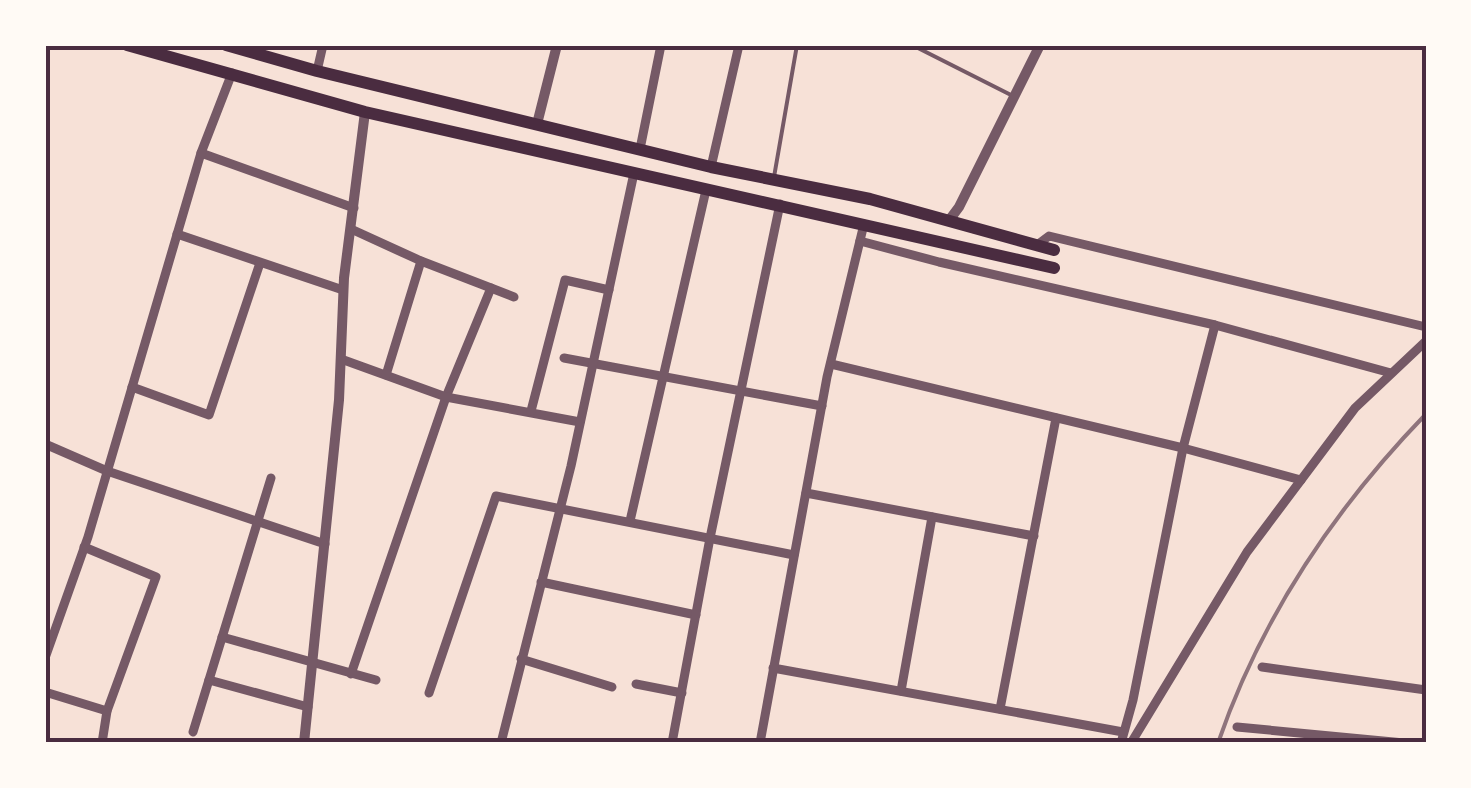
<svg xmlns="http://www.w3.org/2000/svg" width="1471" height="788" viewBox="0 0 1471 788" font-family="'Alegreya Sans',sans-serif">
  <style>
    .lines { fill: none; stroke-linecap: round; stroke-linejoin: round }
    .service { stroke: #755966; stroke-width: 4 }
    .minor { stroke: #755966; stroke-width: 9 }
    .tertiary { stroke: #755966; stroke-width: 10 }
    .primary { stroke: #4a2c40; stroke-width: 12 }
    .rail { stroke: #8f747c; stroke-width: 4 }
    .neatline { fill: none; stroke: #4a2c40; stroke-width: 4 }
  </style>
  <rect width="100%" height="100%" fill="#f7e1d7"/>
  <g class="lines">
    <g class="service">
      <polyline points="912,45 1011,95"/>
      <polyline points="774,177 797,45"/>
    </g>
    <g class="minor">
      <polyline points="317,71 323,45"/>
      <polyline points="640,149 661,45"/>
      <polyline points="201,153 354,208"/>
      <polyline points="711,167 739,45"/>
      <polyline points="351,229 421,261 491,288 446,397 351,674"/>
      <polyline points="177,234 343,290"/>
      <polyline points="860,241 939,262 1215,325 1391,373"/>
      <polyline points="1037,245 1049,236 1426,327"/>
      <polyline points="491,288 514,297"/>
      <polyline points="564,358 822,406"/>
      <polyline points="341,359 446,397 580,422"/>
      <polyline points="831,364 1183,448 1301,480"/>
      <polyline points="386,375 421,261"/>
      <polyline points="132,387 209,415 260,263"/>
      <polyline points="531,411 565,280 609,290"/>
      <polyline points="45,444 107,471 325,544"/>
      <polyline points="806,493 1034,536"/>
      <polyline points="630,521 706,190"/>
      <polyline points="84,547 156,577 107,711 102,743"/>
      <polyline points="541,582 696,615"/>
      <polyline points="222,637 376,680"/>
      <polyline points="45,658 88,537 201,153 232,73"/>
      <polyline points="521,659 612,687"/>
      <polyline points="1262,667 1426,690"/>
      <polyline points="773,668 1123,732"/>
      <polyline points="209,680 308,707"/>
      <polyline points="636,684 682,693"/>
      <polyline points="901,691 932,517"/>
      <polyline points="45,692 107,711"/>
      <polyline points="429,693 496,496 794,555"/>
      <polyline points="1000,709 1056,418"/>
      <polyline points="1237,727 1404,743"/>
      <polyline points="193,732 271,478"/>
      <polyline points="501,743 571,466 634,173"/>
      <polyline points="672,743 710,538 780,204"/>
      <polyline points="760,743 827,377 864,224"/>
      <polyline points="1121,743 1133,700 1183,448 1215,325"/>
      <polyline points="1131,743 1247,552 1355,408 1426,341"/>
    </g>
    <g class="tertiary">
      <polyline points="537,124 557,45"/>
      <polyline points="950,219 959,207 1040,45"/>
      <polyline points="304,743 339,400 344,278 365,112"/>
    </g>
    <g class="primary">
      <polyline points="127,45 365,112 1054,268"/>
      <polyline points="226,45 317,71 711,167 870,199 1054,250"/>
    </g>
    <path class="rail" d="M1218,743c43,-125 117,-235 208,-329"/>
  </g>
  <rect width="1471" height="788" fill="none" stroke="#fffaf5" stroke-width="95"/>
  <rect x="48" y="48" width="1376" height="692" class="neatline"/>
</svg>
